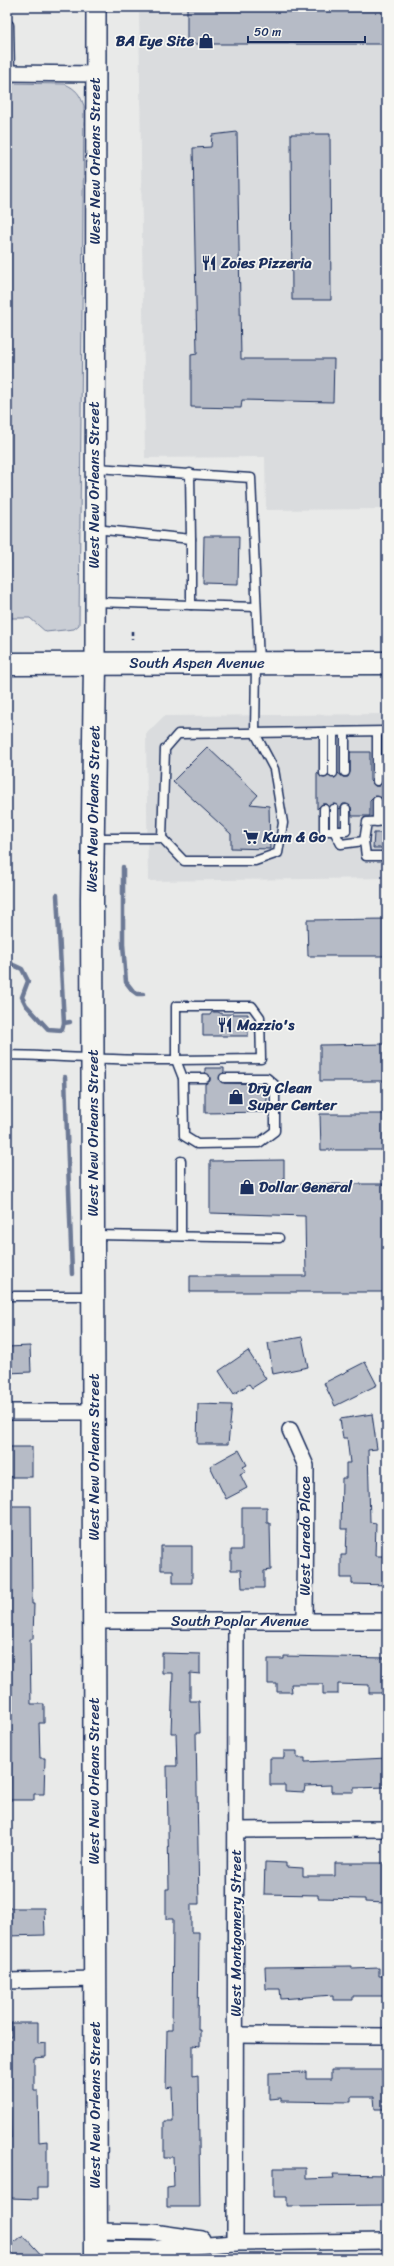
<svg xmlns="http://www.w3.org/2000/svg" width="394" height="2266" viewBox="0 0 394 2266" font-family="Sriracha,sans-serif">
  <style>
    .built { fill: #dadcde }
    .green { fill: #caced5; stroke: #727e9a }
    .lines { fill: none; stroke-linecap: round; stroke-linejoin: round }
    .stream { stroke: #6c7995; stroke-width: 4.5 }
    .building { fill: #b6bbc6; stroke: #1b2f5e }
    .service-casing { stroke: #1b2f5e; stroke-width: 11 }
    .minor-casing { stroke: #1b2f5e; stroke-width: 18 }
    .tertiary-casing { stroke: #1b2f5e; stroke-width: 22 }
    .secondary-casing { stroke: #1b2f5e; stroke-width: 25 }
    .primary-casing { stroke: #1b2f5e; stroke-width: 25 }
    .path { stroke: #1b2f5e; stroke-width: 2.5; stroke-dasharray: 4 3; stroke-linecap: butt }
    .service { stroke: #f6f6f2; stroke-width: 8 }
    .minor { stroke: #f6f6f2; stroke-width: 15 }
    .tertiary { stroke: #f6f6f2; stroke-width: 19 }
    .secondary { stroke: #f6f6f2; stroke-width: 22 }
    .primary { stroke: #f6f6f2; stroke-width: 22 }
    .labels { text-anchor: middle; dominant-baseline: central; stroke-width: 3.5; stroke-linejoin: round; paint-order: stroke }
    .poi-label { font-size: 15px; font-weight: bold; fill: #1b2f5e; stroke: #f6f6f2; text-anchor: start }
    .street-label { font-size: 15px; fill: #1b2f5e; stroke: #f6f6f2 }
  </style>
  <rect width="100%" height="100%" fill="#e9eae9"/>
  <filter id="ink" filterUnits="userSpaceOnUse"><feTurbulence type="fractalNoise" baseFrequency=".025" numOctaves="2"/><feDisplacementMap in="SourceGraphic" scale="8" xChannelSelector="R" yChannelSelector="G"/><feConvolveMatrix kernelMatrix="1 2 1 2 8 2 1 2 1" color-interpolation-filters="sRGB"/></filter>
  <g filter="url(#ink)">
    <g class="built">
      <polygon points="139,7 387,7 387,509 266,510 265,457 145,458"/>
      <polygon points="387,714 387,878 148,881 146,734 164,716"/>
    </g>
    <path class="green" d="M7,83l58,1c11,5 15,10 19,22l-5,519 -5,4 -28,3 -16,-14h-23z"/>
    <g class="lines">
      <g class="stream">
        <polyline points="123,867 123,944 126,982 133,991 137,994 143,994"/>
        <polyline points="57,895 64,1023"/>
        <polyline points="7,962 22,969 28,981 22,997 26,1005 48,1029 62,1030 64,1023 70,1022"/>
        <polyline points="65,1077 72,1274"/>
      </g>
    </g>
    <g class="building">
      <rect x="187" y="7" width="200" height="37"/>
      <polygon points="237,132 241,359 334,359 333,402 242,400 241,408 191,407 191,355 197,354 193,148 211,147 212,135"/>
      <polygon points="291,134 330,134 331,300 292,300"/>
      <polygon points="204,536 239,536 238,584 203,583"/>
      <polygon points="207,747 258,795 250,804 269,806 270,849 231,848 231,834 173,781"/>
      <polygon points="350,752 370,752 370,781 375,786 379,786 382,783 387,786 387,795 381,798 375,796 370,801 370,816 352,816 351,807 346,804 343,804 340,809 334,804 329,807 326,804 322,804 317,809 317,773 324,778 328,776 335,778 338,773 343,777 348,777 350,772"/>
      <polygon points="374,833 387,833 387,848 373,848"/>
      <polygon points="387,919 387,956 308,956 307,920"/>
      <polygon points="212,1012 218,1012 222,1014 248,1014 248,1036 203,1036 203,1015 210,1015"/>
      <polygon points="387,1044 387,1081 320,1081 320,1045"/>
      <polygon points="205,1068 224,1068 224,1072 219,1078 224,1083 265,1084 267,1085 267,1112 205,1113 205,1084 210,1081 210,1078 205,1072"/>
      <polygon points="320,1114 387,1114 387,1150 321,1150"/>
      <polygon points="284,1160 284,1184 387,1184 387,1292 190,1292 190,1276 306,1276 305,1216 210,1213 210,1161"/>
      <polygon points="302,1337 308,1367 273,1374 268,1343"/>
      <polygon points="30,1346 31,1372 7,1373 7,1347"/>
      <polygon points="248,1351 266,1379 252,1388 249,1384 234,1394 219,1371"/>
      <polygon points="365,1362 377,1385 335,1406 324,1383"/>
      <polygon points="198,1404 232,1405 228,1444 197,1444"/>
      <polygon points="372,1414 377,1449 368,1450 370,1522 376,1523 375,1556 387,1556 387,1585 352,1584 352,1578 341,1578 341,1555 346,1555 347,1529 341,1529 342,1478 346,1478 346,1463 350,1463 347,1438 343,1438 340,1419"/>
      <rect x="7" y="1447" width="25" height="30"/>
      <polygon points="239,1450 247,1465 243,1467 246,1471 240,1474 247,1488 226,1499 210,1466"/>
      <polygon points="7,1506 31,1506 32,1604 34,1604 33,1639 30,1639 31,1704 44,1704 44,1723 39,1723 40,1758 45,1758 44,1794 34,1794 34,1800 10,1800 11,1743 9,1743 7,1690"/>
      <polygon points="242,1507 267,1507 267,1523 270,1523 271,1570 264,1571 264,1588 242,1588 241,1570 231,1570 231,1550 242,1550"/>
      <polygon points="161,1546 192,1546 192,1583 173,1583 173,1570 161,1570"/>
      <polygon points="162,1653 200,1654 200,1674 190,1673 190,1701 199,1701 200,1733 196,1733 199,1904 191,1904 191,1932 199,1932 198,2030 200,2030 200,2046 193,2045 193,2076 198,2075 200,2207 167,2207 167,2188 174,2187 173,2157 164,2157 164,2121 173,2121 172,2087 166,2088 167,2030 172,2030 173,1919 166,1919 166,1889 169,1889 167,1766 177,1766 176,1733 171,1733 173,1673 162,1673"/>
      <polygon points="284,1656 387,1658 387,1685 385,1685 385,1693 369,1693 369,1685 338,1684 338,1694 323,1694 323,1684 291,1684 292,1692 277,1692 277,1684 268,1684 268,1659 284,1659"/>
      <polygon points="284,1751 297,1751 297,1758 305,1758 305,1762 387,1758 387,1787 354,1788 354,1792 331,1792 331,1785 305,1786 304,1792 285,1791 285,1785 270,1785 270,1758 284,1758"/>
      <polygon points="265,1862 286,1863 286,1867 303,1868 303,1876 335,1876 335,1863 385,1863 387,1890 385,1890 385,1903 365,1902 365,1899 318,1898 318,1895 264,1894"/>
      <polygon points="8,1908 44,1908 45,1935 8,1936"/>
      <polygon points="352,1966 352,1969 379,1968 379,1976 387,1976 387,1996 353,1996 353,2000 333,2000 333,1995 281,1999 280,1989 266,1989 265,1967"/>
      <polygon points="11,2023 38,2023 38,2044 46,2043 46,2057 34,2058 34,2091 38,2091 39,2142 47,2141 47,2188 38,2188 38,2199 10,2198 10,2187 7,2187 7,2138 11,2138 10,2110 7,2110 7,2088 10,2088 7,2037 11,2037"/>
      <polygon points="331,2070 387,2070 387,2109 375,2109 374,2097 351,2097 351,2102 281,2101 281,2098 269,2099 269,2073 306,2072 306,2079 331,2079"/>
      <polygon points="274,2168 306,2168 306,2179 334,2178 333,2174 387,2175 387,2205 287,2206 287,2197 274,2197"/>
      <polygon points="23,2235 45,2259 7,2259 7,2249"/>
    </g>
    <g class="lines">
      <defs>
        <g id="service">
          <polyline points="7,25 9,25 10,73"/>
          <polyline points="96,468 251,478 259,663"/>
          <polyline points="190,473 191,539"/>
          <polyline points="95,529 191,539 191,605 95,602"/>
          <polyline points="191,605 256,607"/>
          <polyline points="377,732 377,781"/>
          <polyline points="345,772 345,732"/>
          <polyline points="324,773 324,732"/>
          <polyline points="333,773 333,732"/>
          <polyline points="386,800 387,821"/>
          <polyline points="324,809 324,831 346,831 346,809"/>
          <polyline points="334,809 334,831 341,844 364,841"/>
          <polyline points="387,821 367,822 364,841 366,856 387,856"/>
          <polyline points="377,822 377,801"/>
          <polyline points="93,838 162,838 165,749 178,734 387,731 387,781"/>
          <polyline points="162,838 184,861 255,861 278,853 283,823 274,769 255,733 256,664"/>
          <path d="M7,1055c56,1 112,6 169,5v-54h76l8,11 1,42 -85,1 7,18 1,58 13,8 62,-1 16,-12v-46l-8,-7h-43"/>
          <polyline points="183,1078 205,1078"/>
          <polyline points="94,1235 279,1238"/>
          <polyline points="181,1236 181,1161"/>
          <polyline points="7,1296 92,1296"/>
        </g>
        <g id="minor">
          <polyline points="7,73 96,74"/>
          <polyline points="7,1412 94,1412"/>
          <polyline points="290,1430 306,1466 305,1621"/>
          <polyline points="94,1621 387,1621"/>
          <polyline points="237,1830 387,1829"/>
          <polyline points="7,1981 95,1979"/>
          <polyline points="236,2035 387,2036"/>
          <polyline points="95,2231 153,2232 202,2239"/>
          <polyline points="235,2243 236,1622"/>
          <polyline points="96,2248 153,2249 235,2243 387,2241"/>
        </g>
        <polyline id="tertiary" points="95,664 96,7"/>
        <polyline id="secondary" points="95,664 92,899 96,2259"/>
        <polyline id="primary" points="7,664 387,663"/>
      </defs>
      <use href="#service" class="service-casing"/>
      <use href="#minor" class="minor-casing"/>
      <use href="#tertiary" class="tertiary-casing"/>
      <use href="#secondary" class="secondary-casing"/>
      <use href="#primary" class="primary-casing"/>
      <polyline class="path" points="132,631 132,639"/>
      <use href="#service" class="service"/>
      <use href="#minor" class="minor"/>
      <use href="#tertiary" class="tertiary"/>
      <use href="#secondary" class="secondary"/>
      <use href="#primary" class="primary"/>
    </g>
  </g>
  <defs>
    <symbol id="shop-bare" viewBox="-9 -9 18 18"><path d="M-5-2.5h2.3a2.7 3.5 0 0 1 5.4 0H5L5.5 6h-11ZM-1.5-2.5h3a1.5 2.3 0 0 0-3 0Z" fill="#1b2f5e" stroke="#f6f6f2" stroke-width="2.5" paint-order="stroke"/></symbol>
    <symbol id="restaurant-bare" viewBox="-9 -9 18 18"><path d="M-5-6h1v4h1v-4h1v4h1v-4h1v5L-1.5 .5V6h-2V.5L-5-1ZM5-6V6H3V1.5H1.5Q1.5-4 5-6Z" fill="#1b2f5e" stroke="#f6f6f2" stroke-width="2.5" paint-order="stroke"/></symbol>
    <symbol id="supermarket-bare" viewBox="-9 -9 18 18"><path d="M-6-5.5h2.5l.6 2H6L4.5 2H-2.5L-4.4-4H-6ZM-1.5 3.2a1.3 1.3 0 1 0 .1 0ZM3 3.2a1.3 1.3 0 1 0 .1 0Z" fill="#1b2f5e" stroke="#f6f6f2" stroke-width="2.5" paint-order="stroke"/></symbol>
  </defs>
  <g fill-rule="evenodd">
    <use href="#shop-bare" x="195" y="30" width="22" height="22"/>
    <use href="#restaurant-bare" x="198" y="252" width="22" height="22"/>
    <use href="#supermarket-bare" x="240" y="826" width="22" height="22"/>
    <use href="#restaurant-bare" x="214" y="1014" width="22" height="22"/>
    <use href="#shop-bare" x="225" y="1086" width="22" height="22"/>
    <use href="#shop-bare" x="236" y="1176" width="22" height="22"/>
  </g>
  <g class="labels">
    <g class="poi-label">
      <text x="194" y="41" text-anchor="end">BA Eye Site</text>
      <text x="221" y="263">Zoies Pizzeria</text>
      <text x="263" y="837">Kum &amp; Go</text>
      <text x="237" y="1025">Mazzio's</text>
      <text x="248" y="1088">Dry Clean<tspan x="248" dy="17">Super Center</tspan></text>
      <text x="259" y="1187">Dollar General</text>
    </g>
    <g class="street-label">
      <text transform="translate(95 161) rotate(-90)">West New Orleans Street</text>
      <text transform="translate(94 485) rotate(-90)">West New Orleans Street</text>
      <text x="197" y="663">South Aspen Avenue</text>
      <text transform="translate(93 809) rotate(-89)">West New Orleans Street</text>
      <text transform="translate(93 1133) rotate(-90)">West New Orleans Street</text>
      <text transform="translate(94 1457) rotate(-90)">West New Orleans Street</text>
      <text transform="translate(305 1536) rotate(-90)">West Laredo Place</text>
      <text x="240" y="1621">South Poplar Avenue</text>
      <text transform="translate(94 1781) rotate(-90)">West New Orleans Street</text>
      <text transform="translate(236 1933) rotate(-90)">West Montgomery Street</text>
      <text transform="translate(95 2105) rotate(-90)">West New Orleans Street</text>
    </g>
  </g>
  <rect width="394" height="2266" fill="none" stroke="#f6f6f2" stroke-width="24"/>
  <rect x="12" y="12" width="370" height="2242" fill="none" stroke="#1b2f5e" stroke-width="1.5" filter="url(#ink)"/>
  <path d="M248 36v6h117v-6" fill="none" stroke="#1b2f5e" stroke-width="2"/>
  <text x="254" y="36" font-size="12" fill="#1b2f5e" stroke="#f6f6f2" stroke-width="3" paint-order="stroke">50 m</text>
</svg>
